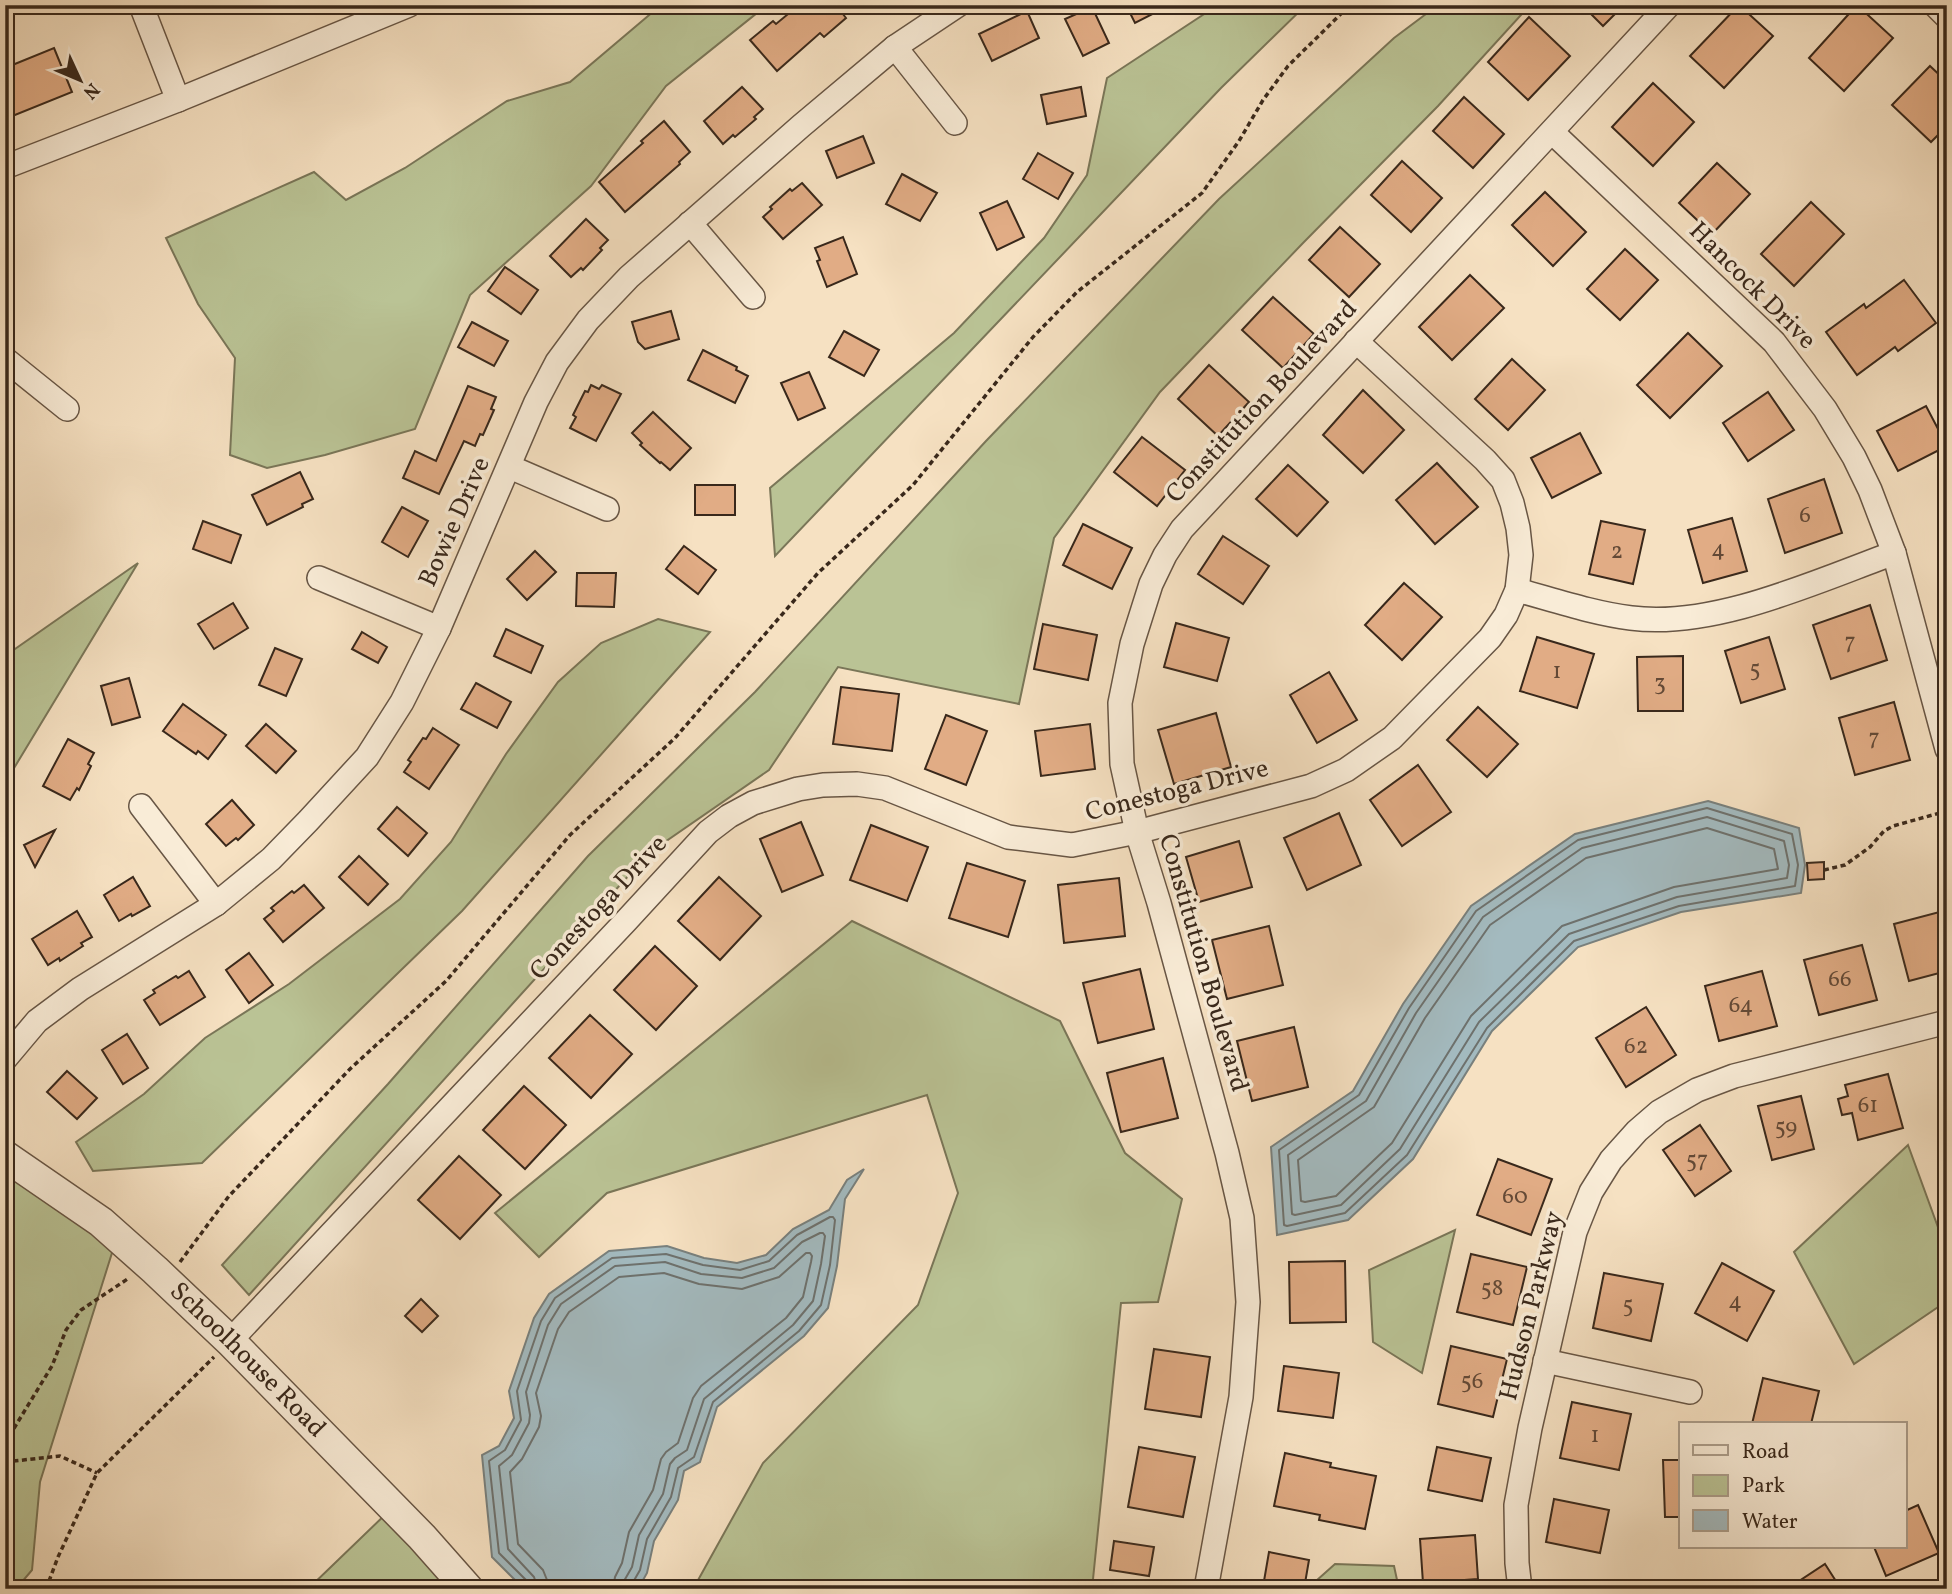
<svg xmlns="http://www.w3.org/2000/svg" width="1952" height="1594" viewBox="0 0 1952 1594" font-family="Vollkorn,serif">
  <style>
    .green { fill: #bac395; stroke: #7a7658; stroke-width: 2 }
    .water { fill: #a3babf; stroke: #79807d; stroke-width: 2 }
    .lines { fill: none; stroke-linecap: round; stroke-linejoin: round }
    .shore { stroke: #6e716d; stroke-width: 2 }
    .building { fill: #e1ac85; stroke: #39281b; stroke-width: 2 }
    .minor-casing { stroke: #685645; stroke-width: 26 }
    .tertiary-casing { stroke: #685645; stroke-width: 33 }
    .path { stroke: #39281b; stroke-width: 3.5; stroke-dasharray: 5 3.5; stroke-linecap: butt }
    .minor { stroke: #f9ecd7; stroke-width: 23 }
    .tertiary { stroke: #f9ecd7; stroke-width: 30 }
    .labels { text-anchor: middle; dominant-baseline: central; stroke-width: 7; stroke-linejoin: round; paint-order: stroke }
    .number-label { font-size: 23px; fill: #634936 }
    .street-label { font-size: 26px; fill: #39281b; stroke: #f9ecd7 }
  </style>
  <rect width="100%" height="100%" fill="#f6e1c2"/>
  <filter id="stains"><feTurbulence type="fractalNoise" baseFrequency=".00286" numOctaves="4"/><feColorMatrix values="0 0 0 0 .2 0 0 0 0 .09 0 0 0 0 .02 0 0 0 .5 -.17"/></filter>
  <radialGradient id="worn" r=".72"><stop offset=".6" stop-color="#630" stop-opacity="0"/><stop offset="1" stop-color="#630" stop-opacity=".3"/></radialGradient>
  <g class="green">
    <polygon points="661,5 767,5 666,86 591,186 470,295 415,429 325,455 267,468 230,455 235,358 198,304 166,238 314,172 346,200 405,168 507,101 570,82"/>
    <polygon points="1218,5 1306,5 1221,88 775,556 770,488 954,333 1044,238 1087,175 1107,78"/>
    <polygon points="1438,5 1530,5 1438,106 1303,243 1160,392 1054,538 1019,704 838,667 769,770 649,853 249,1295 222,1265 388,1084 588,856 755,692 986,441 1219,199 1394,38"/>
    <polygon points="138,563 5,783 5,656"/>
    <polygon points="658,619 710,632 462,911 202,1163 93,1171 76,1142 144,1094 205,1038 289,984 400,899 451,842 506,754 558,682 601,643"/>
    <polygon points="852,921 1060,1021 1125,1153 1182,1199 1158,1302 1121,1303 1092,1589 698,1589 697,1582 763,1463 918,1305 958,1193 927,1095 607,1193 539,1257 495,1213"/>
    <polygon points="1908,1145 1947,1252 1947,1301 1854,1364 1794,1252"/>
    <polygon points="5,1172 117,1237 40,1482 32,1570 16,1589 5,1589"/>
    <polygon points="1455,1230 1422,1373 1373,1342 1369,1270"/>
    <polygon points="390,1510 468,1589 308,1589"/>
    <polygon points="1335,1564 1394,1566 1399,1589 1307,1589"/>
  </g>
  <g class="water">
    <polygon points="1708,801 1799,828 1805,865 1801,893 1681,912 1578,947 1492,1031 1413,1159 1348,1220 1277,1235 1271,1147 1353,1091 1403,1004 1471,906 1575,834"/>
    <polygon points="864,1169 845,1199 837,1266 828,1308 804,1336 717,1407 700,1462 684,1471 678,1500 654,1541 647,1573 638,1589 524,1589 492,1557 482,1455 499,1446 514,1418 509,1391 534,1318 549,1294 609,1251 667,1246 704,1258 737,1263 766,1255 793,1229 829,1210 847,1180"/>
  </g>
  <g class="lines">
    <g class="shore">
      <polygon points="1707,808 1792,834 1798,865 1795,886 1679,906 1574,941 1487,1028 1407,1155 1345,1213 1287,1226 1284,1225 1279,1150 1359,1095 1409,1008 1476,911 1578,840"/>
      <polygon points="1707,817 1784,841 1789,865 1787,878 1677,897 1569,934 1479,1022 1400,1149 1341,1205 1295,1215 1292,1214 1288,1155 1366,1101 1416,1013 1483,917 1582,848"/>
      <polygon points="1707,828 1774,849 1778,869 1674,887 1562,926 1471,1016 1392,1143 1336,1196 1305,1202 1301,1201 1298,1160 1374,1107 1425,1018 1490,925 1586,858"/>
      <polyline points="529,1589 527,1581 499,1553 489,1461 505,1450 521,1420 517,1391 541,1321 555,1298 612,1258 666,1254 703,1265 740,1270 769,1261 797,1235 830,1217 833,1217 835,1220 830,1265 821,1305 799,1331 713,1402 694,1457 678,1468 671,1497 647,1539 640,1570 632,1584 632,1589"/>
      <polyline points="538,1589 534,1577 508,1549 499,1466 512,1455 529,1423 530,1415 526,1392 548,1325 561,1304 615,1266 665,1262 701,1274 742,1278 774,1268 802,1242 820,1233 823,1233 825,1236 821,1264 813,1301 793,1325 704,1399 687,1450 675,1458 670,1464 663,1494 639,1535 632,1567 624,1581 623,1589"/>
      <polyline points="548,1589 547,1580 543,1570 518,1544 510,1472 522,1459 539,1427 541,1416 536,1393 558,1329 569,1312 619,1277 664,1273 699,1284 742,1289 779,1277 806,1253 810,1253 812,1256 811,1262 803,1297 786,1318 701,1386 693,1398 678,1443 666,1452 661,1459 653,1490 629,1532 622,1563 615,1577 613,1589"/>
    </g>
  </g>
  <g class="building">
    <polygon points="799,5 836,5 846,18 824,37 820,33 777,71 750,40 773,21 776,24"/>
    <polygon points="1126,5 1170,5 1135,23"/>
    <polygon points="1582,5 1624,5 1603,26"/>
    <polygon points="1739,5 1773,36 1724,88 1690,56"/>
    <polygon points="1857,5 1893,38 1844,91 1809,58"/>
    <polygon points="1092,7 1109,43 1083,56 1065,19"/>
    <polygon points="1027,11 1039,38 992,61 979,34"/>
    <polygon points="1529,17 1570,56 1528,100 1488,62"/>
    <polygon points="54,48 72,92 5,119 5,68"/>
    <polygon points="1930,66 1947,82 1947,126 1931,142 1892,105"/>
    <polygon points="1653,83 1694,122 1653,166 1612,127"/>
    <polygon points="742,87 763,109 754,117 756,119 735,137 733,135 723,144 704,121"/>
    <polygon points="1081,87 1086,116 1047,124 1041,95"/>
    <polygon points="1464,97 1504,134 1473,168 1433,131"/>
    <polygon points="664,121 690,152 679,162 680,164 625,212 599,182 643,143 641,141"/>
    <polygon points="863,136 874,163 837,178 826,151"/>
    <polygon points="1038,153 1073,173 1058,199 1023,179"/>
    <polygon points="1402,161 1442,198 1411,232 1371,195"/>
    <polygon points="1717,163 1750,194 1712,234 1679,203"/>
    <polygon points="902,174 937,193 920,221 886,204"/>
    <polygon points="802,183 822,205 783,239 763,217 772,209 770,207 790,189 792,191"/>
    <polygon points="1545,192 1586,232 1553,266 1512,225"/>
    <polygon points="1007,201 1024,237 997,250 980,213"/>
    <polygon points="1811,202 1844,234 1794,286 1761,254"/>
    <polygon points="586,219 608,240 600,248 602,250 583,270 581,268 571,277 550,256"/>
    <polygon points="1340,227 1380,264 1349,297 1309,260"/>
    <polygon points="843,237 857,274 827,287 817,261 820,260 815,248"/>
    <polygon points="1625,249 1658,280 1620,320 1587,289"/>
    <polygon points="505,267 538,290 521,314 488,291"/>
    <polygon points="1470,275 1504,308 1452,360 1419,327"/>
    <polygon points="1904,280 1936,323 1898,351 1895,347 1857,375 1826,332 1864,304 1866,308"/>
    <polygon points="1273,297 1314,334 1283,368 1242,330"/>
    <polygon points="671,311 679,339 645,349 638,342 632,322"/>
    <polygon points="472,322 508,341 494,366 458,347"/>
    <polygon points="844,331 879,350 864,376 829,357"/>
    <polygon points="1688,333 1722,366 1670,418 1637,385"/>
    <polygon points="703,350 737,367 736,370 748,376 735,403 688,380"/>
    <polygon points="1512,359 1545,390 1508,430 1475,399"/>
    <polygon points="1209,365 1249,402 1218,436 1178,399"/>
    <polygon points="809,372 825,408 798,420 781,383"/>
    <polygon points="591,385 599,389 602,385 621,394 596,441 570,428 576,417 573,415 585,391 588,392"/>
    <polygon points="468,386 496,397 491,409 494,410 483,435 480,434 475,446 464,441 439,494 403,478 415,451 436,461"/>
    <polygon points="1363,390 1404,430 1363,473 1323,435"/>
    <polygon points="1768,392 1794,430 1748,461 1723,423"/>
    <polygon points="1926,406 1947,446 1898,471 1877,431"/>
    <polygon points="653,412 691,448 670,470 661,462 660,463 640,445 642,443 632,433"/>
    <polygon points="1580,433 1601,473 1552,498 1531,458"/>
    <polygon points="1142,437 1185,470 1157,506 1114,472"/>
    <polygon points="1437,463 1478,507 1435,544 1396,500"/>
    <polygon points="1288,465 1328,502 1297,536 1256,499"/>
    <polygon points="300,472 313,499 302,504 303,507 267,525 252,495"/>
    <polygon points="1824,479 1842,533 1785,553 1768,499"/>
    <rect x="695" y="485" width="40" height="30"/>
    <polygon points="402,507 428,521 408,557 382,542"/>
    <polygon points="1732,518 1747,571 1703,583 1688,530"/>
    <polygon points="203,521 241,535 231,563 193,549"/>
    <polygon points="1601,521 1645,530 1633,584 1589,574"/>
    <polygon points="1083,524 1132,548 1112,589 1063,565"/>
    <polygon points="1223,536 1269,566 1243,604 1198,574"/>
    <polygon points="684,546 716,570 698,594 666,569"/>
    <polygon points="535,551 556,572 527,600 507,579"/>
    <polygon points="577,573 616,573 614,607 576,606"/>
    <polygon points="1404,583 1442,617 1402,660 1365,625"/>
    <polygon points="233,603 248,628 214,649 198,624"/>
    <polygon points="1870,605 1887,660 1831,679 1813,625"/>
    <polygon points="1176,623 1229,638 1217,681 1164,667"/>
    <polygon points="1043,624 1097,635 1088,680 1034,669"/>
    <polygon points="506,629 543,646 531,673 494,656"/>
    <polygon points="362,632 387,647 378,663 352,649"/>
    <polygon points="1537,637 1594,654 1577,708 1520,691"/>
    <polygon points="1769,637 1785,689 1741,703 1725,651"/>
    <polygon points="275,648 302,659 286,696 259,685"/>
    <polygon points="1683,656 1683,711 1638,711 1637,657"/>
    <polygon points="1329,672 1357,720 1317,743 1290,695"/>
    <polygon points="129,678 140,717 112,725 101,686"/>
    <polygon points="476,683 511,702 497,728 461,709"/>
    <polygon points="841,687 899,694 892,751 833,744"/>
    <polygon points="1894,702 1910,760 1855,775 1839,718"/>
    <polygon points="183,704 226,735 208,759 198,751 196,754 163,731"/>
    <polygon points="1478,707 1518,744 1487,777 1447,740"/>
    <polygon points="1216,713 1231,767 1174,784 1158,730"/>
    <polygon points="946,715 987,731 966,785 925,769"/>
    <polygon points="266,724 296,751 276,773 246,746"/>
    <polygon points="1090,724 1095,769 1041,776 1035,731"/>
    <polygon points="433,728 459,745 429,789 404,772 411,762 408,760 423,738 426,739"/>
    <polygon points="68,739 94,753 88,764 91,766 79,790 77,788 70,800 43,786"/>
    <polygon points="1418,765 1451,812 1402,846 1370,800"/>
    <polygon points="232,800 254,825 238,840 236,838 226,846 206,824"/>
    <polygon points="397,807 427,833 408,856 378,829"/>
    <polygon points="1339,813 1361,865 1307,890 1284,838"/>
    <polygon points="801,822 823,875 782,892 760,839"/>
    <polygon points="871,825 928,847 907,901 850,880"/>
    <polygon points="55,830 35,867 24,845"/>
    <polygon points="1239,841 1252,887 1199,902 1186,857"/>
    <polygon points="359,856 388,884 368,905 339,877"/>
    <polygon points="1824,862 1824,879 1808,880 1807,863"/>
    <polygon points="967,863 1025,881 1008,937 949,918"/>
    <polygon points="133,877 150,906 132,916 131,914 119,921 104,895"/>
    <polygon points="719,877 761,916 720,960 678,921"/>
    <polygon points="1119,878 1125,936 1064,943 1058,885"/>
    <polygon points="304,885 324,908 283,942 264,919 274,911 271,908 292,891 294,893"/>
    <polygon points="1947,910 1947,971 1909,981 1894,924"/>
    <polygon points="77,911 92,937 81,943 83,946 60,961 59,958 48,965 32,939"/>
    <polygon points="1269,926 1283,985 1227,999 1212,940"/>
    <polygon points="1862,945 1877,1000 1819,1015 1804,960"/>
    <polygon points="655,946 697,986 656,1030 614,990"/>
    <polygon points="249,953 273,985 249,1003 226,970"/>
    <polygon points="1140,969 1154,1029 1098,1043 1083,983"/>
    <polygon points="189,971 205,997 160,1025 144,1000 155,993 153,990 176,976 178,978"/>
    <polygon points="1762,971 1777,1026 1719,1041 1705,986"/>
    <polygon points="1646,1007 1676,1055 1626,1087 1596,1038"/>
    <polygon points="590,1015 632,1054 591,1098 549,1058"/>
    <polygon points="1294,1027 1308,1087 1252,1101 1237,1041"/>
    <polygon points="127,1034 148,1068 123,1084 102,1050"/>
    <polygon points="1163,1058 1178,1118 1121,1132 1107,1073"/>
    <polygon points="67,1071 97,1098 77,1119 47,1092"/>
    <polygon points="1888,1074 1903,1128 1858,1140 1852,1113 1842,1115 1838,1099 1848,1096 1845,1085"/>
    <polygon points="524,1086 566,1125 525,1169 483,1130"/>
    <polygon points="1801,1096 1814,1149 1772,1160 1758,1106"/>
    <polygon points="1700,1125 1731,1171 1695,1196 1663,1150"/>
    <polygon points="459,1156 501,1195 460,1239 418,1200"/>
    <polygon points="1498,1159 1552,1179 1531,1235 1477,1215"/>
    <polygon points="1471,1254 1527,1267 1513,1325 1457,1312"/>
    <polygon points="1345,1261 1346,1322 1290,1323 1289,1262"/>
    <polygon points="1722,1263 1774,1291 1747,1341 1695,1313"/>
    <polygon points="1604,1273 1663,1284 1651,1341 1593,1328"/>
    <polygon points="421,1299 438,1316 422,1332 405,1316"/>
    <polygon points="1451,1346 1507,1359 1493,1417 1438,1404"/>
    <polygon points="1154,1349 1210,1357 1201,1417 1145,1409"/>
    <polygon points="1284,1366 1339,1373 1333,1418 1278,1411"/>
    <polygon points="1763,1378 1819,1391 1811,1424 1752,1424"/>
    <polygon points="1572,1402 1631,1414 1619,1470 1560,1458"/>
    <polygon points="1139,1447 1195,1457 1183,1517 1128,1507"/>
    <polygon points="1437,1447 1491,1458 1482,1501 1428,1490"/>
    <polygon points="1285,1453 1331,1463 1330,1467 1376,1476 1365,1529 1319,1520 1320,1515 1274,1506"/>
    <polygon points="1663,1460 1681,1460 1681,1517 1665,1517"/>
    <polygon points="1554,1499 1609,1510 1600,1553 1546,1542"/>
    <polygon points="1918,1505 1939,1553 1886,1576 1874,1547 1905,1547 1905,1511"/>
    <polygon points="1475,1535 1478,1579 1423,1583 1420,1539"/>
    <polygon points="1114,1541 1154,1547 1149,1576 1110,1570"/>
    <polygon points="1269,1552 1309,1560 1304,1589 1264,1581"/>
    <polygon points="1825,1564 1841,1589 1787,1589"/>
  </g>
  <g class="lines">
    <defs>
      <g id="minor">
        <polyline points="141,5 178,100"/>
        <polyline points="1935,5 1947,17"/>
        <polyline points="895,47 955,123"/>
        <polyline points="1552,132 1774,342 1825,409 1854,457 1870,490 1894,553 1947,749"/>
        <polyline points="5,167 178,100 409,5"/>
        <polyline points="690,223 753,297"/>
        <polyline points="5,359 67,409"/>
        <polyline points="510,467 607,509"/>
        <polyline points="319,578 439,628"/>
        <path d="M1517,590c37,10 75,23 114,28 83,11 186,-37 263,-65"/>
        <polyline points="141,806 216,904"/>
        <polyline points="5,1059 37,1021 80,989 216,904 271,859 308,821 367,757 402,702 439,628 536,402 557,362 588,320 629,277 801,126 895,47 958,5"/>
        <polyline points="230,1341 626,921 708,832 729,816 753,803 798,789 823,785 857,784 885,788 1008,837 1072,845 1137,832 1311,786 1346,770 1392,738 1490,638 1506,615 1517,590 1521,555 1518,528 1512,503 1503,480 1485,460 1356,341"/>
        <polyline points="1545,1361 1690,1392"/>
        <polyline points="1206,1589 1241,1397 1248,1302 1242,1218 1227,1153 1159,903 1137,832 1122,764 1120,703 1132,644 1151,584 1165,555 1182,529 1669,5"/>
        <polyline points="1520,1589 1517,1563 1516,1505 1530,1428 1575,1232 1591,1192 1611,1160 1637,1131 1659,1112 1697,1090 1734,1076 1947,1022"/>
      </g>
      <g id="tertiary">
        <path id="s1" d="M5,1156l96,66 54,48 75,71 192,196 46,52"/>
      </g>
    </defs>
    <use href="#minor" class="minor-casing"/>
    <use href="#tertiary" class="tertiary-casing"/>
    <g class="path">
      <polyline points="1824,870 1845,865 1870,847 1884,831 1893,826 1947,811"/>
      <polyline points="180,1262 229,1196 350,1069 446,981 570,835 675,738 818,573 913,485 1033,337 1077,292 1202,193 1239,141 1263,100 1288,66 1350,5"/>
      <polyline points="5,1443 52,1366 66,1330 81,1310 129,1278"/>
      <polyline points="5,1462 60,1456 97,1473"/>
      <polyline points="46,1589 58,1557 97,1473 214,1357"/>
    </g>
    <use href="#minor" class="minor"/>
    <use href="#tertiary" class="tertiary"/>
  </g>
  <g class="labels">
    <g class="number-label">
      <text x="1805" y="516">6</text>
      <text x="1718" y="550">4</text>
      <text x="1617" y="552">2</text>
      <text x="1850" y="643">7</text>
      <text x="1755" y="670">5</text>
      <text x="1557" y="672">1</text>
      <text x="1660" y="684">3</text>
      <text x="1874" y="739">7</text>
      <text x="1840" y="980">66</text>
      <text x="1741" y="1006">64</text>
      <text x="1636" y="1047">62</text>
      <text x="1868" y="1106">61</text>
      <text x="1786" y="1128">59</text>
      <text x="1697" y="1161">57</text>
      <text x="1515" y="1197">60</text>
      <text x="1492" y="1289">58</text>
      <text x="1735" y="1302">4</text>
      <text x="1628" y="1306">5</text>
      <text x="1472" y="1382">56</text>
      <text x="1595" y="1436">1</text>
    </g>
    <g class="street-label">
      <text transform="translate(1752 286) rotate(45)">Hancock Drive</text>
      <text transform="translate(1262 402) rotate(-47)">Constitution Boulevard</text>
      <text transform="translate(455 522) rotate(-66)">Bowie Drive</text>
      <text transform="translate(1177 791) rotate(-14)">Conestoga Drive</text>
      <text transform="translate(599 908) rotate(-47)">Conestoga Drive</text>
      <text transform="translate(1203 963) rotate(74)">Constitution Boulevard</text>
      <text transform="translate(1532 1306) rotate(-76)">Hudson Parkway</text>
      <text stroke="none"><textPath href="#s1" startOffset="318">Schoolhouse Road</textPath></text>
    </g>
  </g>
  <rect width="1952" height="1594" fill="none" stroke="#f6e1c2" stroke-width="28"/>
  <rect x="7" y="7" width="1938" height="1580" fill="none" stroke="#39281b" stroke-width="3.5"/>
  <rect x="14" y="14" width="1924" height="1566" fill="none" stroke="#39281b" stroke-width="2"/>
  <rect x="1679" y="1422" width="228" height="126" fill="#f9ecd7" stroke="#ac9e8c" stroke-width="2"/>
  <rect x="1693" y="1445" width="35" height="10" fill="#f9ecd7" stroke="#ac9e8c" stroke-width="2"/>
  <text x="1742" y="1458" font-size="21" fill="#39281b">Road</text>
  <rect x="1693" y="1475" width="35" height="21" fill="#bac395" stroke="#ac9e8c" stroke-width="2"/>
  <text x="1742" y="1492" font-size="21" fill="#39281b">Park</text>
  <rect x="1693" y="1510" width="35" height="21" fill="#a3babf" stroke="#ac9e8c" stroke-width="2"/>
  <text x="1742" y="1528" font-size="21" fill="#39281b">Water</text>
  <g transform="translate(80 80) rotate(134)" stroke="#f9ecd7" stroke-width="5" paint-order="stroke">
  <path d="M0-5L12 26L0 18L-12 26Z" fill="#39281b"/>
  <text y="-10" font-size="19" font-weight="bold" text-anchor="middle" fill="#39281b">N</text>
  </g>
  <rect width="100%" height="100%" filter="url(#stains)"/>
  <rect width="100%" height="100%" fill="url(#worn)"/>
</svg>
